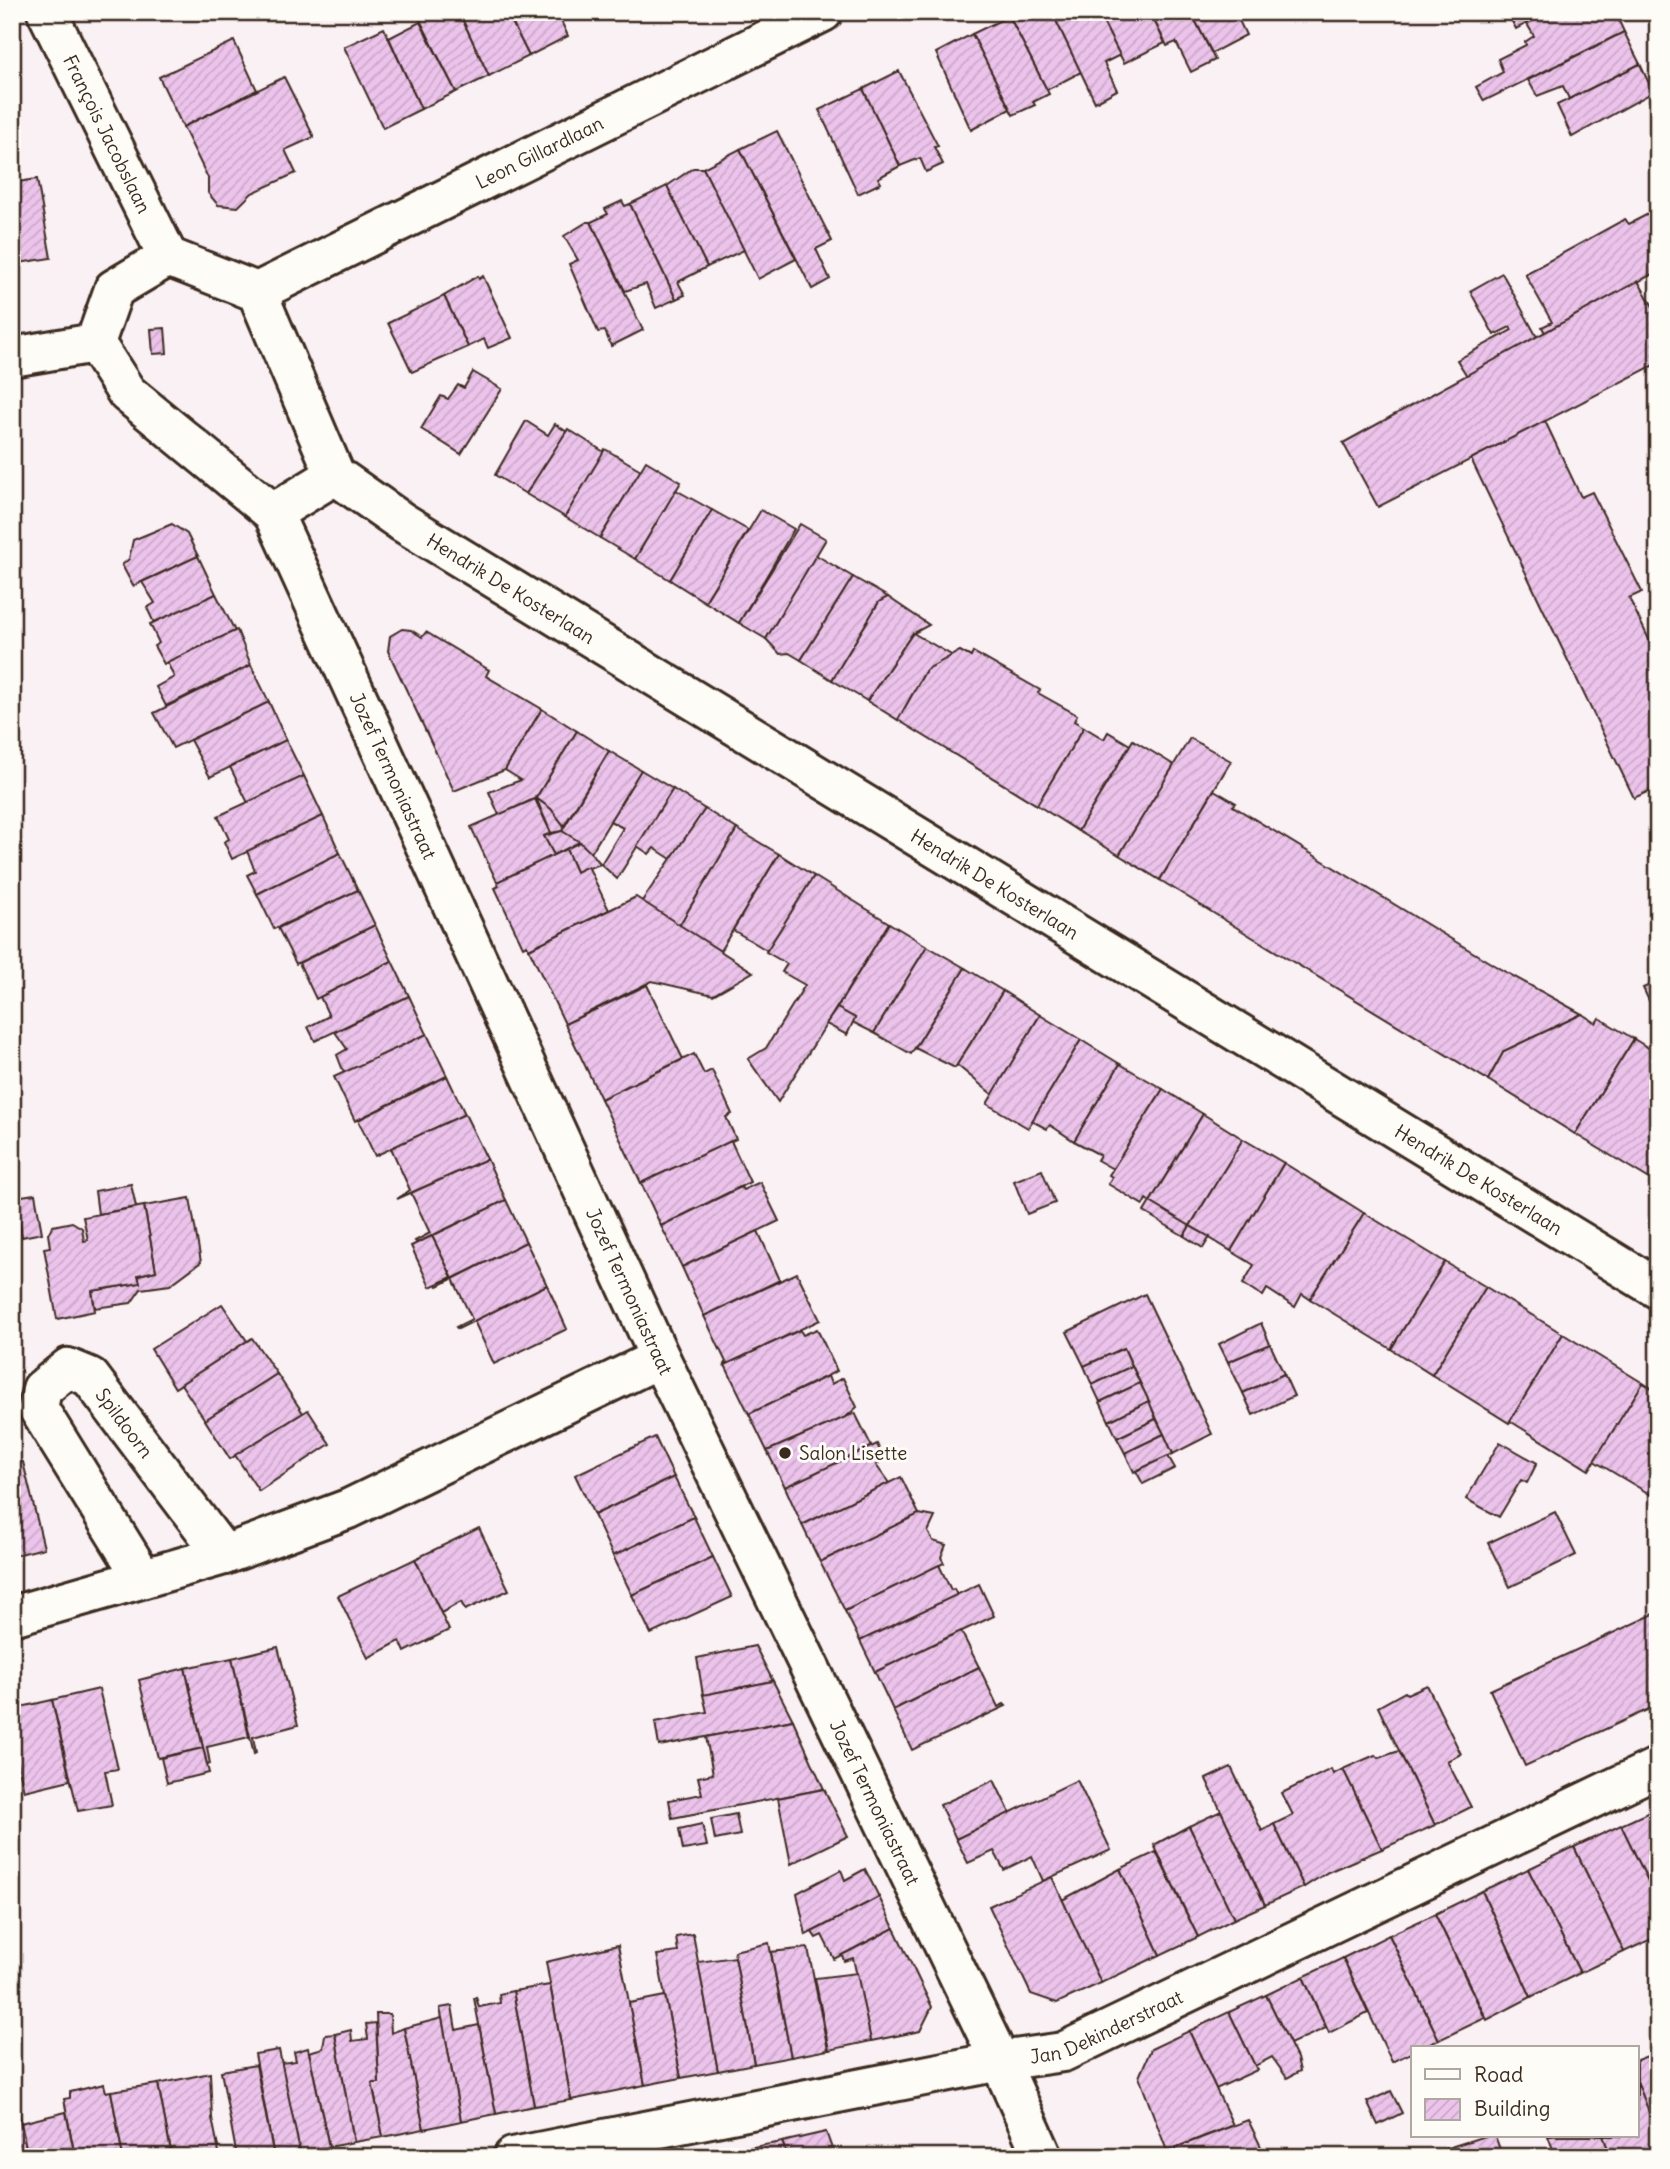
<svg xmlns="http://www.w3.org/2000/svg" width="1670" height="2169" viewBox="0 0 1670 2169" font-family="Delius,sans-serif">
  <style>
    .building { fill: url(#building-hatch); stroke: #3b2a1e; stroke-width: 2 }
    .lines { fill: none; stroke-linecap: round; stroke-linejoin: round }
    .minor-casing { stroke: #3b2a1e; stroke-width: 44 }
    .minor { stroke: #fdfcf7; stroke-width: 38 }
    .poi-dot { fill: #3b2a1e; stroke: #fdfcf7; stroke-width: 2.5 }
    .labels { text-anchor: middle; dominant-baseline: central; stroke-width: 6; stroke-linejoin: round; paint-order: stroke }
    .street-label { font-size: 19px; fill: #3b2a1e; stroke: #fdfcf7 }
    .poi-label { font-size: 19px; fill: #3b2a1e; stroke: #fdfcf7; text-anchor: start }
  </style>
  <defs>
    <pattern id="building-hatch" width="6" height="6" patternUnits="userSpaceOnUse" patternTransform="scale(1.75)"><rect width="6" height="6" fill="#ecc3eb"/><path d="M-1 1l2-2M0 6l6-6M5 7l2-2" fill="none" stroke="#cba8c9"/></pattern>
  </defs>
  <rect width="100%" height="100%" fill="#faf1f5"/>
  <filter id="ink" filterUnits="userSpaceOnUse"><feTurbulence type="fractalNoise" baseFrequency=".0143" numOctaves="2"/><feDisplacementMap in="SourceGraphic" scale="14" xChannelSelector="R" yChannelSelector="G"/><feConvolveMatrix kernelMatrix="1 2 1 2 8 2 1 2 1" color-interpolation-filters="sRGB"/></filter>
  <g filter="url(#ink)">
    <g class="building">
      <polygon points="416,12 459,12 489,76 456,92"/>
      <polygon points="459,12 507,12 529,56 489,76"/>
      <polygon points="507,12 557,12 568,36 529,56"/>
      <polygon points="1018,12 1052,12 1081,72 1047,90 1009,16"/>
      <polygon points="1052,12 1098,12 1120,55 1104,63 1117,90 1095,102"/>
      <polygon points="1098,12 1150,12 1165,43 1124,63"/>
      <polygon points="1150,12 1191,12 1215,60 1191,72 1176,42 1167,46"/>
      <polygon points="1191,12 1235,12 1246,35 1212,53"/>
      <polygon points="1507,12 1548,12 1516,29"/>
      <polygon points="1548,12 1615,12 1624,32 1484,101 1476,87 1503,72 1498,59 1526,45 1525,42 1534,36 1527,24"/>
      <polygon points="1009,16 1049,94 1033,102 1035,105 1013,115 972,34"/>
      <polygon points="420,22 456,92 421,109 389,38"/>
      <polygon points="384,28 421,109 383,128 344,47"/>
      <polygon points="1624,32 1640,64 1569,99 1563,86 1537,96 1528,80"/>
      <polygon points="972,34 1010,109 971,130 936,53"/>
      <polygon points="234,41 257,90 183,127 159,77"/>
      <polygon points="1640,64 1653,92 1572,137 1557,105"/>
      <polygon points="899,71 938,146 934,147 943,164 926,172 920,158 900,166 863,89"/>
      <polygon points="284,77 314,137 285,150 296,173 252,193 238,207 218,205 208,193 208,178 183,127"/>
      <polygon points="863,89 900,166 878,178 881,183 858,194 819,110"/>
      <polygon points="777,131 832,241 816,249 830,279 812,289 740,149"/>
      <polygon points="740,149 796,259 758,279 703,168"/>
      <polygon points="693,168 703,168 744,250 707,267 667,186"/>
      <polygon points="37,179 51,258 12,264 12,183"/>
      <polygon points="667,186 707,267 678,282 685,295 676,299 630,204"/>
      <polygon points="622,201 625,206 630,204 676,299 656,308 646,284 625,291 591,222 608,214 605,209"/>
      <polygon points="1658,209 1658,271 1545,333 1542,327 1552,322 1525,274 1625,219 1629,224"/>
      <polygon points="587,222 591,222 643,330 611,346 605,331 598,332 569,264 578,260 564,236"/>
      <polygon points="1502,273 1537,337 1467,376 1457,360 1512,330 1510,327 1494,335 1470,291"/>
      <polygon points="478,276 479,279 483,276 512,338 488,348 484,339 468,347 444,296"/>
      <polygon points="1638,281 1658,315 1658,363 1378,507 1343,443"/>
      <polygon points="444,296 468,347 412,372 388,323"/>
      <polygon points="165,328 167,353 153,354 151,329"/>
      <polygon points="473,372 502,389 461,454 421,429 441,396 448,399 458,385 464,388"/>
      <polygon points="526,421 548,435 555,424 567,432 526,494 495,475"/>
      <polygon points="1545,421 1581,497 1592,492 1642,592 1629,598 1658,658 1658,787 1634,798 1471,459"/>
      <polygon points="568,429 604,452 565,517 526,494"/>
      <polygon points="605,449 641,470 600,538 565,517"/>
      <polygon points="646,461 681,482 635,559 600,538"/>
      <polygon points="676,490 712,510 670,580 635,559"/>
      <polygon points="712,510 748,530 705,602 670,580"/>
      <polygon points="761,510 794,529 739,623 705,602"/>
      <polygon points="172,524 187,534 198,556 133,586 122,565 129,559 133,540"/>
      <polygon points="800,524 826,539 766,639 739,623"/>
      <polygon points="816,555 853,577 801,660 789,653 780,654 766,639"/>
      <polygon points="198,556 216,594 154,623 147,608 155,603 142,582"/>
      <polygon points="853,577 888,597 879,602 832,680 801,660"/>
      <polygon points="216,594 235,631 164,664 154,646 159,643 150,624"/>
      <polygon points="888,597 929,625 912,634 867,701 832,680 879,602"/>
      <polygon points="402,629 411,630 422,637 426,632 489,670 486,676 542,709 505,770 454,791 388,651 390,636"/>
      <polygon points="237,630 251,665 166,706 156,687 174,677 167,662"/>
      <polygon points="913,633 953,656 926,670 898,720 867,701"/>
      <polygon points="960,651 971,657 973,652 1040,690 1038,693 1077,715 1074,721 1084,727 1037,805 898,720 926,670"/>
      <polygon points="251,665 269,702 173,748 154,713"/>
      <polygon points="269,702 286,740 210,777 190,740"/>
      <polygon points="542,709 577,731 536,798 499,815 489,792 521,780 505,770"/>
      <polygon points="1084,727 1104,739 1108,732 1130,745 1078,831 1037,805"/>
      <polygon points="577,731 609,751 564,826 551,809 536,798"/>
      <polygon points="1190,738 1231,761 1160,880 1119,855"/>
      <polygon points="286,740 304,776 248,803 230,767"/>
      <polygon points="1133,740 1174,765 1119,855 1078,831"/>
      <polygon points="609,751 641,770 591,853 562,831"/>
      <polygon points="641,770 673,789 617,879 601,864 623,828 610,821"/>
      <polygon points="304,776 323,816 232,859 224,842 229,839 218,816"/>
      <polygon points="673,789 705,809 671,859 654,848 649,854 637,846"/>
      <polygon points="1214,790 1236,803 1233,806 1502,970 1582,1014 1504,1051 1488,1080 1252,937 1160,880"/>
      <polygon points="536,798 551,809 564,826 562,831 551,833"/>
      <polygon points="535,799 551,833 544,836 554,855 497,882 471,827"/>
      <polygon points="705,809 737,829 679,926 642,901"/>
      <polygon points="323,816 340,853 257,894 247,875 255,871 247,851"/>
      <polygon points="737,829 779,854 720,951 679,926"/>
      <polygon points="562,831 580,842 554,855 544,836"/>
      <polygon points="580,842 591,853 601,864 576,872 566,849"/>
      <polygon points="566,849 576,872 588,866 609,910 529,949 527,945 523,947 495,888 499,886 497,882"/>
      <polygon points="340,853 358,890 274,929 257,894"/>
      <polygon points="779,854 814,876 768,951 733,930"/>
      <polygon points="814,876 889,923 778,1102 748,1059 766,1048 805,985 782,972 787,964 766,952"/>
      <polygon points="358,890 375,925 296,964 278,928"/>
      <polygon points="636,897 753,972 713,995 652,981 565,1024 529,949"/>
      <polygon points="889,923 927,946 874,1033 852,1022 855,1018 837,1008"/>
      <polygon points="375,925 392,961 316,999 299,963"/>
      <polygon points="927,946 965,968 911,1054 874,1033"/>
      <polygon points="392,961 409,996 315,1041 308,1027 329,1016 320,997"/>
      <polygon points="965,968 1003,991 955,1068 915,1048"/>
      <polygon points="1658,981 1658,1020 1643,988"/>
      <polygon points="647,985 683,1059 601,1099 565,1024"/>
      <polygon points="1003,991 1040,1015 993,1095 957,1065"/>
      <polygon points="409,996 427,1034 344,1073 337,1055 347,1049 335,1032"/>
      <polygon points="837,1008 855,1018 847,1035 826,1024"/>
      <polygon points="1582,1014 1596,1023 1599,1018 1634,1039 1575,1134 1488,1080 1504,1051"/>
      <polygon points="1040,1015 1081,1040 1028,1128 987,1104"/>
      <polygon points="427,1034 447,1076 355,1121 334,1077"/>
      <polygon points="1634,1039 1658,1054 1658,1184 1575,1134"/>
      <polygon points="1081,1040 1120,1064 1074,1141 1050,1125 1047,1129 1032,1121"/>
      <polygon points="694,1054 704,1074 712,1070 732,1114 726,1117 736,1139 641,1183 601,1099"/>
      <polygon points="1120,1064 1163,1089 1113,1169 1097,1160 1100,1155 1074,1141"/>
      <polygon points="447,1076 465,1114 375,1156 358,1120"/>
      <polygon points="1163,1089 1203,1114 1150,1202 1146,1199 1143,1205 1108,1184 1112,1177 1109,1175"/>
      <polygon points="465,1114 487,1159 397,1199 410,1190 391,1148"/>
      <polygon points="1203,1114 1243,1139 1190,1226 1150,1202"/>
      <polygon points="1243,1139 1284,1163 1231,1251 1190,1226"/>
      <polygon points="731,1141 750,1182 661,1226 641,1183"/>
      <polygon points="487,1159 506,1200 417,1243 415,1241 430,1233 411,1193"/>
      <polygon points="1284,1163 1364,1213 1310,1299 1302,1294 1295,1307 1267,1289 1263,1296 1243,1284 1254,1265 1231,1251"/>
      <polygon points="1042,1170 1055,1203 1027,1214 1014,1181"/>
      <polygon points="760,1182 779,1221 682,1267 661,1226 741,1187 743,1190"/>
      <polygon points="131,1184 136,1207 98,1214 95,1191"/>
      <polygon points="35,1194 42,1233 22,1237 15,1197"/>
      <polygon points="190,1198 201,1262 170,1285 141,1289 131,1303 95,1308 92,1291 140,1283 138,1275 156,1271 144,1206"/>
      <polygon points="506,1200 526,1242 438,1286 436,1284 452,1277 432,1236"/>
      <polygon points="1150,1202 1190,1226 1184,1236 1144,1212"/>
      <polygon points="144,1206 156,1271 138,1275 140,1283 92,1291 95,1311 57,1319 44,1248 50,1247 48,1234 53,1226 72,1222 82,1228 84,1241 88,1240 83,1217"/>
      <polygon points="1364,1213 1445,1262 1391,1349 1310,1299"/>
      <polygon points="1190,1226 1210,1237 1203,1248 1184,1236"/>
      <polygon points="758,1231 780,1280 704,1316 682,1267"/>
      <polygon points="432,1236 452,1277 430,1287 411,1246"/>
      <polygon points="526,1242 547,1285 458,1329 456,1327 472,1319 453,1279"/>
      <polygon points="1445,1262 1486,1287 1432,1375 1391,1349"/>
      <polygon points="797,1273 820,1320 725,1365 726,1362 704,1316"/>
      <polygon points="547,1285 567,1329 494,1364 474,1321"/>
      <polygon points="1486,1287 1563,1334 1509,1423 1432,1375"/>
      <polygon points="1145,1294 1212,1434 1173,1454 1124,1348 1084,1366 1067,1332"/>
      <polygon points="222,1304 247,1341 175,1388 151,1349"/>
      <polygon points="1261,1323 1270,1344 1228,1362 1219,1344"/>
      <polygon points="817,1329 837,1371 749,1414 725,1365 800,1330 803,1335"/>
      <polygon points="1563,1334 1643,1383 1589,1470 1510,1421"/>
      <polygon points="252,1338 277,1374 205,1420 181,1384"/>
      <polygon points="1270,1344 1284,1374 1243,1393 1228,1362"/>
      <polygon points="1124,1348 1132,1366 1092,1385 1084,1366"/>
      <polygon points="1132,1366 1140,1383 1100,1402 1092,1385"/>
      <polygon points="277,1374 303,1413 230,1459 205,1420"/>
      <polygon points="1284,1374 1294,1396 1253,1415 1243,1393"/>
      <polygon points="828,1376 831,1384 843,1378 857,1407 846,1417 767,1451 749,1414"/>
      <polygon points="1140,1383 1149,1401 1109,1421 1100,1402"/>
      <polygon points="1643,1383 1658,1392 1658,1499 1594,1461"/>
      <polygon points="1149,1401 1156,1419 1117,1438 1109,1421"/>
      <polygon points="308,1410 330,1444 259,1491 235,1455"/>
      <polygon points="855,1413 872,1447 785,1487 767,1451"/>
      <polygon points="1156,1419 1164,1434 1125,1453 1117,1438"/>
      <polygon points="1164,1434 1173,1454 1134,1472 1125,1453"/>
      <polygon points="655,1437 674,1477 594,1515 575,1475"/>
      <polygon points="1500,1442 1537,1463 1527,1483 1521,1480 1499,1517 1466,1499"/>
      <polygon points="877,1444 884,1460 876,1465 889,1483 802,1525 785,1487"/>
      <polygon points="1168,1456 1175,1468 1143,1484 1136,1471"/>
      <polygon points="23,1462 44,1548 12,1556 12,1464"/>
      <polygon points="674,1477 694,1517 613,1556 594,1515"/>
      <polygon points="901,1477 919,1514 820,1562 802,1525"/>
      <polygon points="1555,1512 1576,1555 1510,1587 1488,1543"/>
      <polygon points="919,1514 935,1517 928,1532 933,1541 946,1545 941,1557 944,1563 845,1611 820,1562"/>
      <polygon points="694,1517 713,1557 632,1595 613,1556"/>
      <polygon points="479,1528 509,1590 465,1610 461,1602 441,1613 415,1559"/>
      <polygon points="713,1557 732,1597 651,1634 632,1595"/>
      <polygon points="415,1559 449,1630 405,1652 400,1641 368,1658 338,1596"/>
      <polygon points="939,1565 951,1590 954,1589 957,1595 860,1641 845,1611"/>
      <polygon points="979,1584 994,1616 875,1672 860,1641"/>
      <polygon points="1658,1612 1658,1705 1525,1766 1490,1690"/>
      <polygon points="961,1631 979,1667 893,1710 875,1672"/>
      <polygon points="755,1646 773,1681 703,1695 697,1658"/>
      <polygon points="278,1647 298,1725 253,1737 256,1753 254,1754 232,1658"/>
      <polygon points="232,1658 249,1737 207,1747 210,1764 207,1765 185,1668"/>
      <polygon points="979,1667 998,1707 1004,1704 1006,1706 912,1750 893,1710"/>
      <polygon points="185,1668 203,1748 158,1758 139,1680"/>
      <polygon points="773,1681 793,1720 659,1746 655,1722 707,1712 703,1695"/>
      <polygon points="1427,1685 1461,1754 1447,1761 1471,1807 1435,1825 1378,1707 1405,1692 1407,1694"/>
      <polygon points="99,1689 118,1769 105,1771 112,1805 78,1811 52,1700"/>
      <polygon points="52,1700 70,1780 24,1791 12,1738 12,1709"/>
      <polygon points="793,1720 824,1789 672,1818 669,1800 702,1794 698,1777 713,1774 706,1737"/>
      <polygon points="203,1748 209,1773 167,1783 161,1758"/>
      <polygon points="1399,1751 1435,1825 1382,1849 1343,1769 1375,1755 1378,1758"/>
      <polygon points="1231,1767 1262,1831 1274,1824 1304,1887 1265,1905 1206,1779"/>
      <polygon points="1331,1769 1333,1774 1343,1769 1382,1849 1328,1872 1304,1887 1274,1824 1293,1815 1282,1793"/>
      <polygon points="994,1780 1010,1813 956,1839 940,1805"/>
      <polygon points="1077,1780 1111,1850 1043,1881 1032,1856 1004,1870 994,1851 968,1863 956,1839"/>
      <polygon points="824,1789 848,1836 791,1864 778,1798"/>
      <polygon points="1658,1808 1658,1902 1621,1825"/>
      <polygon points="1221,1811 1265,1905 1234,1919 1189,1826"/>
      <polygon points="736,1814 740,1835 715,1840 711,1819"/>
      <polygon points="702,1824 707,1846 683,1850 679,1829"/>
      <polygon points="1621,1825 1658,1902 1658,1936 1624,1952 1574,1847"/>
      <polygon points="1189,1826 1234,1919 1198,1937 1154,1845"/>
      <polygon points="1574,1847 1624,1952 1580,1973 1528,1869"/>
      <polygon points="1156,1852 1198,1937 1160,1955 1120,1869"/>
      <polygon points="865,1869 879,1897 806,1935 797,1893 841,1870 845,1880"/>
      <polygon points="1120,1869 1160,1955 1101,1983 1062,1900"/>
      <polygon points="1528,1869 1580,1973 1531,1997 1482,1891"/>
      <polygon points="1052,1877 1101,1983 1057,2003 1031,1994 989,1906"/>
      <polygon points="1482,1891 1531,1997 1487,2020 1435,1914"/>
      <polygon points="879,1897 894,1928 834,1959 822,1935 816,1938 812,1932"/>
      <polygon points="1435,1914 1485,2018 1439,2040 1389,1935"/>
      <polygon points="894,1928 932,2007 920,2031 871,2041 853,1958 844,1961 842,1955"/>
      <polygon points="693,1934 718,2071 681,2078 657,1955 678,1952 676,1937"/>
      <polygon points="1389,1935 1439,2040 1421,2048 1413,2048 1413,2052 1392,2062 1343,1958"/>
      <polygon points="769,1943 791,2057 754,2064 734,1951"/>
      <polygon points="618,1945 645,2085 571,2100 546,1962"/>
      <polygon points="808,1948 828,2050 791,2057 771,1952"/>
      <polygon points="735,1957 754,2064 718,2071 698,1962"/>
      <polygon points="1343,1958 1368,2013 1329,2033 1303,1977"/>
      <polygon points="857,1973 871,2041 829,2050 815,1978"/>
      <polygon points="1303,1977 1326,2028 1290,2044 1266,1995"/>
      <polygon points="550,1985 571,2100 534,2106 513,1991"/>
      <polygon points="513,1991 534,2106 496,2114 474,1998 476,1997 479,2007 500,2003 499,1994"/>
      <polygon points="1266,1995 1297,2058 1300,2071 1287,2078 1272,2057 1255,2066 1229,2012"/>
      <polygon points="665,1996 681,2078 645,2085 629,2003"/>
      <polygon points="452,2006 456,2030 479,2025 496,2114 461,2121 440,2008"/>
      <polygon points="1229,2012 1257,2070 1216,2089 1189,2031"/>
      <polygon points="376,2014 390,2014 391,2033 404,2028 424,2129 383,2137 372,2083 379,2083"/>
      <polygon points="442,2018 461,2121 424,2129 404,2028"/>
      <polygon points="376,2023 379,2083 372,2083 383,2137 354,2142 335,2034 351,2030 352,2041 368,2039 366,2024"/>
      <polygon points="1189,2031 1233,2125 1167,2151 1139,2077 1151,2049"/>
      <polygon points="335,2034 354,2142 329,2147 309,2052 323,2048 325,2035"/>
      <polygon points="308,2048 329,2147 300,2152 281,2063 296,2061 294,2052"/>
      <polygon points="279,2050 300,2152 274,2157 255,2054"/>
      <polygon points="1658,2052 1658,2136 1637,2081 1637,2060"/>
      <polygon points="256,2065 274,2157 237,2157 221,2071"/>
      <polygon points="210,2073 212,2118 220,2157 172,2157 158,2084"/>
      <polygon points="12,2076 21,2123 28,2157 12,2157"/>
      <polygon points="1637,2081 1658,2136 1658,2157 1611,2157 1603,2136 1637,2136"/>
      <polygon points="104,2084 106,2092 111,2091 123,2157 75,2157 64,2099 70,2098 70,2092"/>
      <polygon points="158,2084 172,2157 123,2157 111,2091"/>
      <polygon points="1391,2091 1402,2113 1378,2125 1367,2102"/>
      <polygon points="66,2112 75,2157 28,2157 21,2123"/>
      <polygon points="1248,2120 1266,2157 1169,2157 1167,2151"/>
      <polygon points="826,2132 835,2157 788,2157 782,2142"/>
      <polygon points="1485,2136 1495,2136 1503,2157 1419,2157"/>
      <polygon points="1548,2136 1603,2136 1611,2157 1556,2157"/>
      <polygon points="782,2142 788,2157 744,2157 741,2149"/>
    </g>
    <g class="lines">
      <defs>
        <g id="minor">
          <path id="s1" d="M47,12l121,245"/>
          <path id="s2" d="M168,257l89,35 78,183 67,47 1256,767"/>
          <polyline points="168,257 114,289 95,343 127,393 273,513 335,475"/>
          <path id="s3" d="M257,292l566,-280"/>
          <polyline points="12,357 95,343"/>
          <path id="s4" d="M273,513l387,845 340,703 43,96"/>
          <path id="s5" d="M143,1578l-105,-170 4,-19 26,-21 22,9 134,178"/>
          <polyline points="12,1616 224,1555 348,1509 660,1358"/>
          <path id="s6" d="M513,2157l487,-96 63,-9 595,-285"/>
        </g>
      </defs>
      <use href="#minor" class="minor-casing"/>
      <use href="#minor" class="minor"/>
    </g>
  </g>
  <circle class="poi-dot" cx="785" cy="1453" r="7"/>
  <g class="labels">
    <g class="street-label">
      <text stroke="none"><textPath href="#s1" startOffset="136">François Jacobslaan</textPath></text>
      <text stroke="none"><textPath href="#s3" startOffset="315">Leon Gillardlaan</textPath></text>
      <text stroke="none"><textPath href="#s2" startOffset="504">Hendrik De Kosterlaan</textPath></text>
      <text stroke="none"><textPath href="#s4" startOffset="289">Jozef Termoniastraat</textPath></text>
      <text stroke="none"><textPath href="#s2" startOffset="1071">Hendrik De Kosterlaan</textPath></text>
      <text stroke="none"><textPath href="#s2" startOffset="1638">Hendrik De Kosterlaan</textPath></text>
      <text stroke="none"><textPath href="#s4" startOffset="856">Jozef Termoniastraat</textPath></text>
      <text stroke="none"><textPath href="#s5" startOffset="334">Spildoorn</textPath></text>
      <text stroke="none"><textPath href="#s4" startOffset="1423">Jozef Termoniastraat</textPath></text>
      <text stroke="none"><textPath href="#s6" startOffset="609">Jan Dekinderstraat</textPath></text>
    </g>
    <g class="poi-label">
      <text x="799" y="1453">Salon Lisette</text>
    </g>
  </g>
  <rect width="1670" height="2169" fill="none" stroke="#fdfcf7" stroke-width="42"/>
  <rect x="21" y="21" width="1628" height="2127" fill="none" stroke="#3b2a1e" stroke-width="2.5" filter="url(#ink)"/>
  <rect x="1411" y="2046" width="228" height="91" fill="#fdfcf7" stroke="#afa8a0" stroke-width="2"/>
  <rect x="1425" y="2069" width="35" height="10" fill="#fdfcf7" stroke="#afa8a0" stroke-width="2"/>
  <text x="1474" y="2082" font-size="21" fill="#3b2a1e">Road</text>
  <rect x="1425" y="2099" width="35" height="21" fill="url(#building-hatch)" stroke="#afa8a0" stroke-width="2"/>
  <text x="1474" y="2116" font-size="21" fill="#3b2a1e">Building</text>
</svg>
